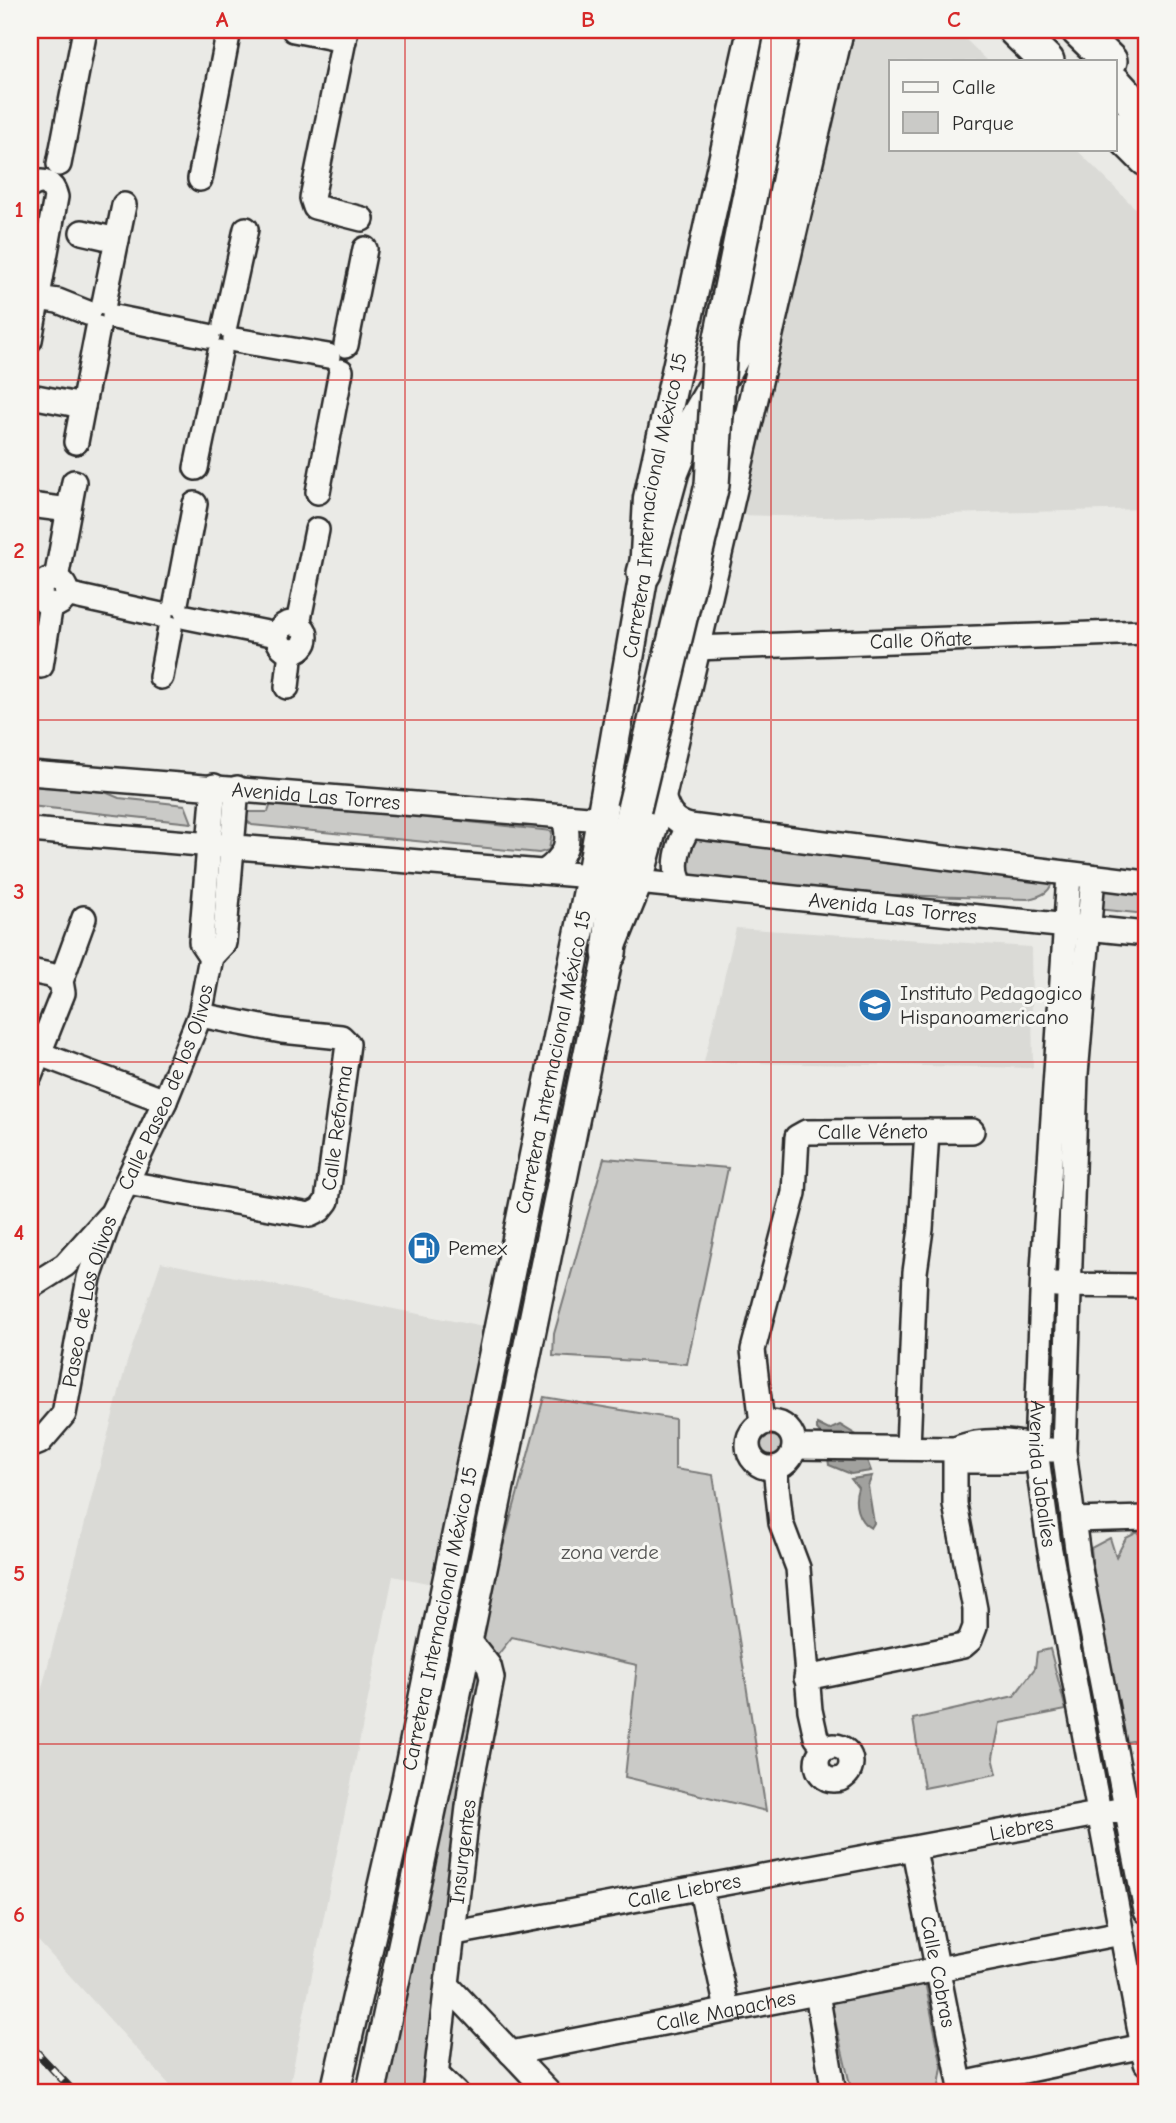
<svg xmlns="http://www.w3.org/2000/svg" width="1176" height="2123" viewBox="0 0 1176 2123" font-family="'Comic Neue',sans-serif">
  <style>
    .built { fill: #dadad6 }
    .green { fill: #cacac7; stroke: #7a7a79; stroke-width: 2 }
    .water { fill: #a1a19e; stroke: #727270; stroke-width: 2 }
    .lines { fill: none; stroke-linecap: round; stroke-linejoin: round }
    .minor-casing { stroke: #2b2b2b; stroke-width: 28 }
    .major-casing { stroke: #2b2b2b; stroke-width: 33 }
    .highway-casing { stroke: #2b2b2b; stroke-width: 38 }
    .minor { stroke: #f6f6f2; stroke-width: 23 }
    .major { stroke: #f6f6f2; stroke-width: 28 }
    .highway { stroke: #f6f6f2; stroke-width: 33 }
    .rail-casing { stroke: #2b2b2b; stroke-width: 8 }
    .rail { stroke: #f6f6f2; stroke-width: 5; stroke-dasharray: 16; stroke-linecap: butt }
    .highway-bridge-casing { stroke: #2b2b2b; stroke-width: 38; stroke-linecap: butt }
    .highway-bridge { stroke: #f6f6f2; stroke-width: 33 }
    .grid { fill: none; stroke: #d62828; stroke-width: 2; stroke-opacity: 0.55 }
    .labels { text-anchor: middle; dominant-baseline: central; stroke-width: 6; stroke-linejoin: round; paint-order: stroke }
    .street-label { font-size: 21px; fill: #2b2b2b; stroke: #f6f6f2 }
    .poi-label { font-size: 21px; fill: #2b2b2b; stroke: #f6f6f2; text-anchor: start }
    .park-label { font-size: 21px; fill: #535352; stroke: #f6f6f2 }
    .neatline { fill: none; stroke: #d62828; stroke-width: 2.5 }
    .grid-label { font-size: 23px; text-anchor: middle; font-weight: bold; fill: #d62828 }
  </style>
  <rect width="100%" height="100%" fill="#eaeae6"/>
  <filter id="ink" filterUnits="userSpaceOnUse"><feTurbulence type="fractalNoise" baseFrequency=".0143" numOctaves="2"/><feDisplacementMap in="SourceGraphic" scale="14" xChannelSelector="R" yChannelSelector="G"/><feConvolveMatrix kernelMatrix="1 2 1 2 8 2 1 2 1" color-interpolation-filters="sRGB"/></filter>
  <g filter="url(#ink)">
    <g class="built">
      <polygon points="850,30 956,30 988,61 891,61 891,149 1076,149 1146,219 1146,509 824,517 733,515"/>
      <polygon points="736,928 1031,947 1033,1068 704,1062"/>
      <polygon points="161,1262 483,1327 437,1585 393,1576 288,2093 177,2093 30,1932 30,1734 126,1365"/>
    </g>
    <g class="green">
      <polygon points="30,785 105,792 119,798 185,805 192,823 30,806"/>
      <polygon points="272,801 552,831 549,850 539,853 252,825 246,820 247,812 268,812"/>
      <path d="M722,830l330,46c1,16 -10,20 -24,23l-137,-4 -201,-18 -4,-21 8,-16z"/>
      <polygon points="1098,890 1146,890 1146,914 1097,909"/>
      <polygon points="604,1158 728,1168 687,1364 553,1356 554,1334"/>
      <polygon points="544,1397 675,1419 675,1469 713,1475 766,1811 625,1777 637,1665 512,1637 489,1666 428,2093 381,2093 477,1641"/>
      <circle cx="772" cy="1450" r="14"/>
      <polygon points="1138,1532 1146,1554 1146,1739 1126,1742 1096,1592 1091,1548 1110,1538 1116,1557 1126,1538"/>
      <polygon points="1050,1649 1066,1710 1000,1723 993,1757 997,1774 924,1788 913,1719 1014,1696 1035,1668 1037,1652"/>
      <polygon points="925,1982 942,2067 938,2093 852,2093 830,1999"/>
    </g>
    <g class="water">
      <polygon points="817,1424 829,1430 840,1425 858,1436 871,1471 851,1474 829,1465 825,1439 817,1430"/>
      <path d="M872,1476l-4,10 6,37 -3,5c-14,-7 -18,-25 -13,-40l-7,-9z"/>
    </g>
    <g class="lines">
      <defs>
        <g id="minor">
          <polyline points="294,30 344,40"/>
          <polyline points="346,30 312,198 315,207 362,219"/>
          <polyline points="59,164 85,30"/>
          <polyline points="200,179 229,30"/>
          <path d="M30,186c13,-8 23,-3 26,11l-26,143"/>
          <polyline points="82,232 117,240"/>
          <polyline points="30,297 58,301 88,313"/>
          <polyline points="104,303 124,205"/>
          <polyline points="114,317 208,336"/>
          <polyline points="225,325 246,229"/>
          <polyline points="235,340 328,356"/>
          <polyline points="346,345 365,249"/>
          <polyline points="31,396 83,406"/>
          <polyline points="76,442 98,328"/>
          <polyline points="196,468 220,352"/>
          <polyline points="318,492 341,371"/>
          <polyline points="30,505 69,510"/>
          <polyline points="56,579 74,482"/>
          <circle cx="53" cy="592" r="13"/>
          <polyline points="66,594 161,615"/>
          <polyline points="176,603 195,504"/>
          <polyline points="187,617 277,635"/>
          <circle cx="292" cy="637" r="14"/>
          <polyline points="298,624 317,530"/>
          <path id="s1" d="M695,648l451,-16"/>
          <polyline points="41,666 51,604"/>
          <polyline points="161,677 170,628"/>
          <polyline points="287,687 291,651"/>
          <path id="s2" d="M30,773l571,46"/>
          <path d="M662,793c5,17 9,28 28,33l456,57"/>
          <polyline points="30,830 591,876"/>
          <path d="M544,872c22,-15 28,-31 19,-56"/>
          <path id="s3" d="M1069,875l-26,394 -7,181 13,95 97,518"/>
          <polyline points="1093,877 1076,1074 1064,1451 1079,1564 1146,1911"/>
          <path id="s4" d="M638,882l508,52"/>
          <path d="M683,887c-13,-17 -5,-45 7,-61"/>
          <polyline points="211,957 201,942 214,786"/>
          <polyline points="30,971 50,975 61,981"/>
          <polyline points="40,1054 165,1101"/>
          <polyline points="30,1076 63,993 61,981 84,918"/>
          <path id="s5" d="M127,1183l183,32 10,-5 7,-9 21,-157 -7,-7 -59,-6 -82,-16"/>
          <polyline points="1056,1285 1146,1286"/>
          <polyline points="30,1287 65,1265 108,1217"/>
          <circle cx="771" cy="1445" r="23"/>
          <path id="s6" d="M762,1423l-9,-73 41,-157 3,-56 9,-5 166,-1"/>
          <path id="s7" d="M30,1446l10,-4 24,-28 25,-136 22,-63 54,-114 35,-86 11,-58 13,-14 13,-155"/>
          <path d="M795,1447l160,2c18,-8 42,-9 62,-6 13,2 19,7 34,7"/>
          <polyline points="908,1448 915,1272 921,1229 927,1131"/>
          <polyline points="957,1449 969,1461 1021,1461 1031,1450"/>
          <polyline points="775,1468 781,1523 798,1568 810,1710 816,1737 825,1749"/>
          <polyline points="1073,1520 1146,1518"/>
          <polyline points="806,1678 963,1646 970,1640 975,1627 975,1609 955,1504 955,1449"/>
          <circle cx="834" cy="1763" r="17"/>
          <path id="s8" d="M914,1850l48,243"/>
          <polyline points="701,1890 727,2009"/>
          <path id="s9" d="M455,1933l691,-128"/>
          <polyline points="448,1986 549,2093"/>
          <polyline points="817,1993 834,2093"/>
          <path id="s10" d="M511,2053l610,-120"/>
          <polyline points="436,2074 456,2093"/>
          <polyline points="962,2084 1143,2046"/>
          <path id="s11" d="M434,2093l36,-303 22,-112 -3,-12 -21,-27"/>
        </g>
        <g id="major">
          <path id="s12" d="M335,2093l71,-310 185,-907 53,-303 4,-75 104,-468"/>
          <polyline points="371,2093 468,1639 609,953 638,882 662,793 839,30"/>
        </g>
        <g id="highway">
          <polyline points="1015,30 1047,61"/>
          <polyline points="1078,30 1110,61"/>
          <polyline points="1115,83 1146,117"/>
          <polyline points="1115,128 1146,159"/>
          <polyline points="644,573 672,471 686,437 742,340 768,245 812,30"/>
          <polyline points="609,953 617,879 634,809"/>
        </g>
      </defs>
      <use href="#minor" class="minor-casing"/>
      <use href="#major" class="major-casing"/>
      <use href="#highway" class="highway-casing"/>
      <use href="#minor" class="minor"/>
      <use href="#major" class="major"/>
      <use href="#highway" class="highway"/>
      <defs>
        <polyline id="rail" points="30,2045 75,2093"/>
      </defs>
      <use href="#rail" class="rail-casing"/>
      <use href="#rail" class="rail"/>
      <defs>
        <polyline id="highway-bridge" points="634,809 712,485 720,343 783,30"/>
      </defs>
      <use href="#highway-bridge" class="highway-bridge-casing"/>
      <use href="#highway-bridge" class="highway-bridge"/>
    </g>
  </g>
  <path class="grid" d="M405,30v2063M771,30v2063M30,380h1116M30,720h1116M30,1062h1116M30,1402h1116M30,1744h1116"/>
  <defs>
    <symbol id="school-disc" viewBox="-11 -11 22 22"><circle r="9.5" fill="#1f6fb2" stroke="#f6f6f2"/><path d="M0-5L7-2L0 1L-7-2ZM-4 1L0 2.5L4 1V4Q0 6-4 4Z" fill="#fff"/></symbol>
    <symbol id="fuel-disc" viewBox="-11 -11 22 22"><circle r="9.5" fill="#1f6fb2" stroke="#f6f6f2"/><path d="M-5.5-6h7V0h2V4h1.3V-2.5L3-4.5l.8-.8L6-3V5H2.5V1h-1V6h-7ZM-4.2-4.7v3.2H.2V-4.7Z" fill="#fff"/></symbol>
  </defs>
  <g fill-rule="evenodd">
    <use href="#school-disc" x="856" y="986" width="38" height="38"/>
    <use href="#fuel-disc" x="405" y="1229" width="38" height="38"/>
  </g>
  <g class="labels">
    <g class="street-label">
      <text stroke="none"><textPath href="#s12" startOffset="1620">Carretera Internacional México 15</textPath></text>
      <text stroke="none"><textPath href="#s1" startOffset="226">Calle Oñate</textPath></text>
      <text stroke="none"><textPath href="#s2" startOffset="287">Avenida Las Torres</textPath></text>
      <text stroke="none"><textPath href="#s4" startOffset="256">Avenida Las Torres</textPath></text>
      <text stroke="none"><textPath href="#s12" startOffset="1054">Carretera Internacional México 15</textPath></text>
      <text stroke="none"><textPath href="#s7" startOffset="392">Calle Paseo de los Olivos</textPath></text>
      <text stroke="none"><textPath href="#s5" startOffset="282">Calle Reforma</textPath></text>
      <text stroke="none"><textPath href="#s6" startOffset="369">Calle Véneto</textPath></text>
      <text stroke="none"><textPath href="#s7" startOffset="163">Paseo de Los Olivos</textPath></text>
      <text stroke="none"><textPath href="#s3" startOffset="600">Avenida Jabalíes</textPath></text>
      <text stroke="none"><textPath href="#s12" startOffset="486">Carretera Internacional México 15</textPath></text>
      <text stroke="none"><textPath href="#s9" startOffset="576">Liebres</textPath></text>
      <text stroke="none"><textPath href="#s11" startOffset="243">Insurgentes</textPath></text>
      <text stroke="none"><textPath href="#s9" startOffset="233">Calle Liebres</textPath></text>
      <text stroke="none"><textPath href="#s8" startOffset="124">Calle Cobras</textPath></text>
      <text stroke="none"><textPath href="#s10" startOffset="219">Calle Mapaches</textPath></text>
    </g>
    <g class="poi-label">
      <text x="900" y="993">Instituto Pedagogico<tspan x="900" dy="24">Hispanoamericano</tspan></text>
      <text x="448" y="1248">Pemex</text>
    </g>
    <g class="park-label">
      <text x="610" y="1552">zona verde</text>
    </g>
  </g>
  <rect width="1176" height="2123" fill="none" stroke="#f6f6f2" stroke-width="77"/>
  <rect x="889" y="60" width="228" height="91" fill="#f6f6f2" stroke="#a5a5a2" stroke-width="2"/>
  <rect x="903" y="82" width="35" height="10" fill="#f6f6f2" stroke="#a5a5a2" stroke-width="2"/>
  <text x="952" y="94" font-size="21" fill="#2b2b2b">Calle</text>
  <rect x="903" y="112" width="35" height="21" fill="#cacac7" stroke="#a5a5a2" stroke-width="2"/>
  <text x="952" y="130" font-size="21" fill="#2b2b2b">Parque</text>
  <rect x="38" y="38" width="1100" height="2046" class="neatline"/>
  <g class="grid-label">
    <text x="222" y="27">A</text>
    <text x="588" y="27">B</text>
    <text x="954" y="27">C</text>
    <text x="19" y="217">1</text>
    <text x="19" y="558">2</text>
    <text x="19" y="899">3</text>
    <text x="19" y="1240">4</text>
    <text x="19" y="1581">5</text>
    <text x="19" y="1922">6</text>
  </g>
</svg>
